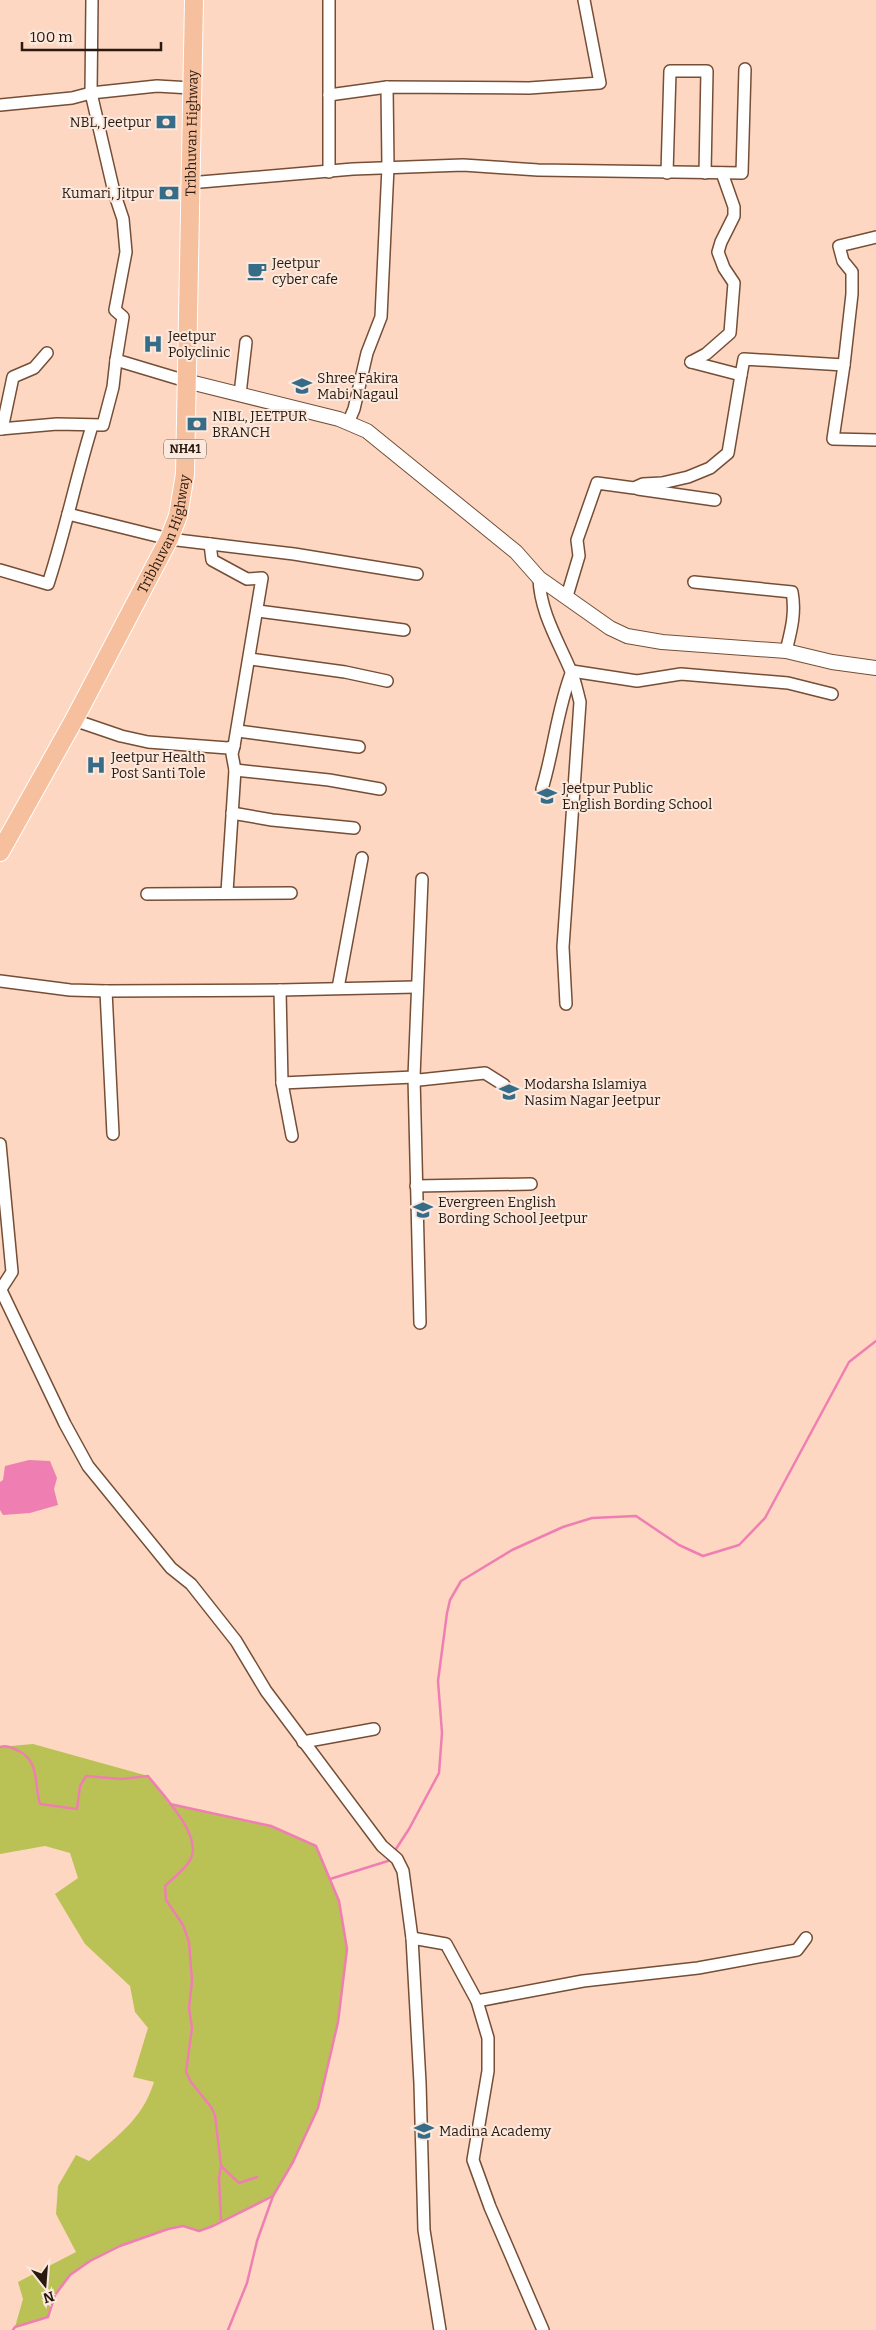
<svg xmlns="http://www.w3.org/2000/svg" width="876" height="2330" viewBox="0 0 876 2330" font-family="Bitter,serif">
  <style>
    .green { fill: #bac255 }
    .water { fill: #ef7fb2 }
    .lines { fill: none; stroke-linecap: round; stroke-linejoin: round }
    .stream { stroke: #ef7fb2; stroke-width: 2.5 }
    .minor-casing { stroke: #754e35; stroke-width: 14 }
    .tertiary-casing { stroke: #754e35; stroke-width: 16 }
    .trunk-casing { stroke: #fff; stroke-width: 20 }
    .minor { stroke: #fff; stroke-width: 11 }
    .tertiary { stroke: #fff; stroke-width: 14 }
    .trunk { stroke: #f6c09e; stroke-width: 18 }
    .labels { text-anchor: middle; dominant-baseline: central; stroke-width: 4; stroke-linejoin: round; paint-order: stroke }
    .shield { fill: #fce9de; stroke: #69574d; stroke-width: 1 }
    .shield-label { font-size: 12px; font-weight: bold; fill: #2a190f }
    .poi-label { font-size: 14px; fill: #2a190f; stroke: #fce9de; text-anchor: start }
    .street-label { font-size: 14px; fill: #2a190f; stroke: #fce9de }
  </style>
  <rect width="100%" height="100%" fill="#fdd7c1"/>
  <path class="green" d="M33,1744l115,32 21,28 102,22 45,20 23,55 8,48 -9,73 -20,86 -25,54 -20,34 -60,30 -14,5 -16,-5 -15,3 -48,17 -30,15 -20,14 -15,20 -7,22 -33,10 8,-28 -5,-17 58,-30 -20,-38 2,-28 18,-31 13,6c29,-26 53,-41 65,-79l-21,-5 15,-49 -13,-16 -5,-26 -45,-42 -30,-50 23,-16 -8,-25 -25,-7 -45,8v-107z"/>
  <polygon class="water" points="29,1460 50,1461 57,1478 54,1489 58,1505 30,1513 3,1515 0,1510 0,1482 3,1480 5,1466"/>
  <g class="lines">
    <g class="stream">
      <path d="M0,1747c8,-2 12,1 19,4 21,11 15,33 21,53l37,5 3,-23 6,-10 35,3 27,-3c14,18 54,59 43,82 -4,10 -18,20 -26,28l1,14 17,25 6,17 3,39 -3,27 3,20 -6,44 5,10 20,25 4,8 6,51 18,17 18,-6"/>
      <polyline points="170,1804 271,1826 316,1846 339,1901 347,1949 338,2022 318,2108 293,2162 273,2196 257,2241 247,2283 228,2330"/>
      <polyline points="394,1852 409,1829 439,1773 442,1733 438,1681 447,1613 450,1600 461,1581 512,1550 563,1527 592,1518 636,1516 679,1545 703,1556 739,1545 765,1518 849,1362 876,1341"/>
      <polyline points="330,1879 388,1861 391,1857"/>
      <polyline points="221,2221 219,2178 221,2166"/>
      <polyline points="13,2330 15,2327 48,2317 55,2295 70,2275 90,2261 120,2246 168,2229 183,2226 199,2231 213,2226 273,2196"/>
    </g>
    <defs>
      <g id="minor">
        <polyline points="92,0 91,93 114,192 123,219 126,252 115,310 123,317 116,360 186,381"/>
        <polyline points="329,95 387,87 529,88 600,83 584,0"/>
        <polyline points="0,105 72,98 91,93 157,86 191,88"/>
        <polyline points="329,172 329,0"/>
        <polyline points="667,173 670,71 707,71 705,173"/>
        <polyline points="189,183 353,169 463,165 538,170 742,173 745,69"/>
        <polyline points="876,237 839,246 843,261 852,272 852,294 844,365 833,439 876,440"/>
        <polyline points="691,362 706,354 730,333 734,283 724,268 718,252 721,242 734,216 734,207 722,173"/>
        <polyline points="741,375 744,359 844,365"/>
        <polyline points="240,394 246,342"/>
        <polyline points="348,423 354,409 367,353 381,317 388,167 387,87"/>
        <polyline points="0,429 57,424 103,425 113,387 116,360"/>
        <polyline points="2,429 13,377 34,368 47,353"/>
        <polyline points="638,489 715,500"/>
        <polyline points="68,514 169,539 294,554 417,574"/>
        <path d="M0,570l48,14c17,-52 28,-106 44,-158"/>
        <path d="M539,578c1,33 18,61 31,91 5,10 7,22 10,33l-17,245 3,57"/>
        <path d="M694,582l98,10c4,21 -1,39 -6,59"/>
        <polyline points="567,596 579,556 577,540 597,483 634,488 643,484 662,483 688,477 710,468 728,453 741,375 691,362"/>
        <polyline points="258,611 404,630"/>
        <polyline points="250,659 345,672 387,681"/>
        <polyline points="74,720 121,736 148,742 228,748 234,746 262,578 247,579 212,560 210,544"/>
        <polyline points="238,731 359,747"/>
        <polyline points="235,770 329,780 380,789"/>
        <path d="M542,789c12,-39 15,-80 30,-118l65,10 44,-7 107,9 44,11"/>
        <polyline points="232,813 272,820 354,828"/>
        <polyline points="227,892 235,770 232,754 234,746"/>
        <polyline points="147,894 291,893"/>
        <polyline points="0,981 70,990 106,991 280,990 416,987"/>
        <polyline points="338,988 362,858"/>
        <polyline points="280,990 282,1083 292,1136"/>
        <polyline points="106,991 113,1134"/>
        <polyline points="282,1083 414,1077 419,1080 485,1073 504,1085"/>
        <polyline points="0,1144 12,1272 1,1289"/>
        <polyline points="416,1186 531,1184"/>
        <polyline points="0,1288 65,1424 88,1466 171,1568 191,1584 236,1641 266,1691 382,1846 397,1859 403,1871 412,1938 446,1944 477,2001 488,2038 488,2071 473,2160 490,2207 543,2330"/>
        <polyline points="420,1323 414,1077 422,879"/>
        <polyline points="303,1742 374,1729"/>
        <polyline points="412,1938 420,2083 424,2230 440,2330"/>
        <polyline points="477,2001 583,1981 698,1968 797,1950 806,1938"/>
      </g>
      <polyline id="tertiary" points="186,381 339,419 367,431 516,552 539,578 610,628 627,636 662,642 786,651 832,662 876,668"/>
      <g id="trunk">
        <path id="s1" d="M0,852l74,-132 95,-181 9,-23 7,-42 9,-474"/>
      </g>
    </defs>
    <use href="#minor" class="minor-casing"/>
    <use href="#tertiary" class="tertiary-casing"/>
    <use href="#trunk" class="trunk-casing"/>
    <use href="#minor" class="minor"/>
    <use href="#tertiary" class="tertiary"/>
    <use href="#trunk" class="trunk"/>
  </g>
  <defs>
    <symbol id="bank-bare" viewBox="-9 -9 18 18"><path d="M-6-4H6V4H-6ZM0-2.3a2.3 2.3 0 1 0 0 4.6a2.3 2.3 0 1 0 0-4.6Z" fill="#376c88" stroke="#fce9de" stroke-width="2.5" paint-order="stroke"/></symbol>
    <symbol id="cafe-bare" viewBox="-9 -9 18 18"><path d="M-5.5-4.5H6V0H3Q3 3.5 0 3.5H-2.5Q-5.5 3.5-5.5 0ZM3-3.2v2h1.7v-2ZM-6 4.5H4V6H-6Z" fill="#376c88" stroke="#fce9de" stroke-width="2.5" paint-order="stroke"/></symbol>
    <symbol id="hospital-bare" viewBox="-9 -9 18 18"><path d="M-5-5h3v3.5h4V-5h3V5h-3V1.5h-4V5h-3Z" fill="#376c88" stroke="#fce9de" stroke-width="2.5" paint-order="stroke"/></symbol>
    <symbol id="school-bare" viewBox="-9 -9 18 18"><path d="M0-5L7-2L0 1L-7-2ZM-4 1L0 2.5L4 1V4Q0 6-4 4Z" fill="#376c88" stroke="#fce9de" stroke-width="2.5" paint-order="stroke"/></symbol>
  </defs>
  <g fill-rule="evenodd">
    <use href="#bank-bare" x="152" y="108" width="28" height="28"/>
    <use href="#bank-bare" x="155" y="179" width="28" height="28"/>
    <use href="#cafe-bare" x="243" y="257" width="28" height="28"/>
    <use href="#hospital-bare" x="139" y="330" width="28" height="28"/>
    <use href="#school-bare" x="288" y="372" width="28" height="28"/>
    <use href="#bank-bare" x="183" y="410" width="28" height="28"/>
    <use href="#hospital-bare" x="82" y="751" width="28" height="28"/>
    <use href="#school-bare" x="533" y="782" width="28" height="28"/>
    <use href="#school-bare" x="495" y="1078" width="28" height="28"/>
    <use href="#school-bare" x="409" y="1196" width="28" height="28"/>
    <use href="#school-bare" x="410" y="2117" width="28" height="28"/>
  </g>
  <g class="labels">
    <rect class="shield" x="164" y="439.5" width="42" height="19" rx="4"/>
    <g class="shield-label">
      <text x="185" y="449">NH41</text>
    </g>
    <g class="poi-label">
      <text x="151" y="122" text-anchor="end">NBL, Jeetpur</text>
      <text x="154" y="193" text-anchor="end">Kumari, Jitpur</text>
      <text x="272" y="263">Jeetpur<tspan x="272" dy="16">cyber cafe</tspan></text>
      <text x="168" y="336">Jeetpur<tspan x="168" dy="16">Polyclinic</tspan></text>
      <text x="317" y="378">Shree Fakira<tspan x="317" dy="16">Mabi Nagaul</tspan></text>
      <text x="212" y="416">NIBL, JEETPUR<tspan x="212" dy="16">BRANCH</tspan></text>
      <text x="111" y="757">Jeetpur Health<tspan x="111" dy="16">Post Santi Tole</tspan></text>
      <text x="562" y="788">Jeetpur Public<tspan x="562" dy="16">English Bording School</tspan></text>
      <text x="524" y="1084">Modarsha Islamiya<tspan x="524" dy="16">Nasim Nagar Jeetpur</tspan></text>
      <text x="438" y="1202">Evergreen English<tspan x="438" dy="16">Bording School Jeetpur</tspan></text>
      <text x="439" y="2131">Madina Academy</text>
    </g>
    <g class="street-label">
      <text stroke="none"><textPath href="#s1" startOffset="764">Tribhuvan Highway</textPath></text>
      <text stroke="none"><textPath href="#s1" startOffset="359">Tribhuvan Highway</textPath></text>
    </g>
  </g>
  <g transform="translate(45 2285) rotate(163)" stroke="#fce9de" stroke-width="4" paint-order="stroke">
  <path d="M0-4L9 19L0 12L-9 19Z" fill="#2a190f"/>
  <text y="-8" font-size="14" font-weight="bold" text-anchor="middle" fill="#2a190f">N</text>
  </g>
  <path d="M22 42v8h139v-8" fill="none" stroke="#2a190f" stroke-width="2.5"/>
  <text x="30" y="42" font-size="15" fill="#2a190f" stroke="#fce9de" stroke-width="4" paint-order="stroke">100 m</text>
</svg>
